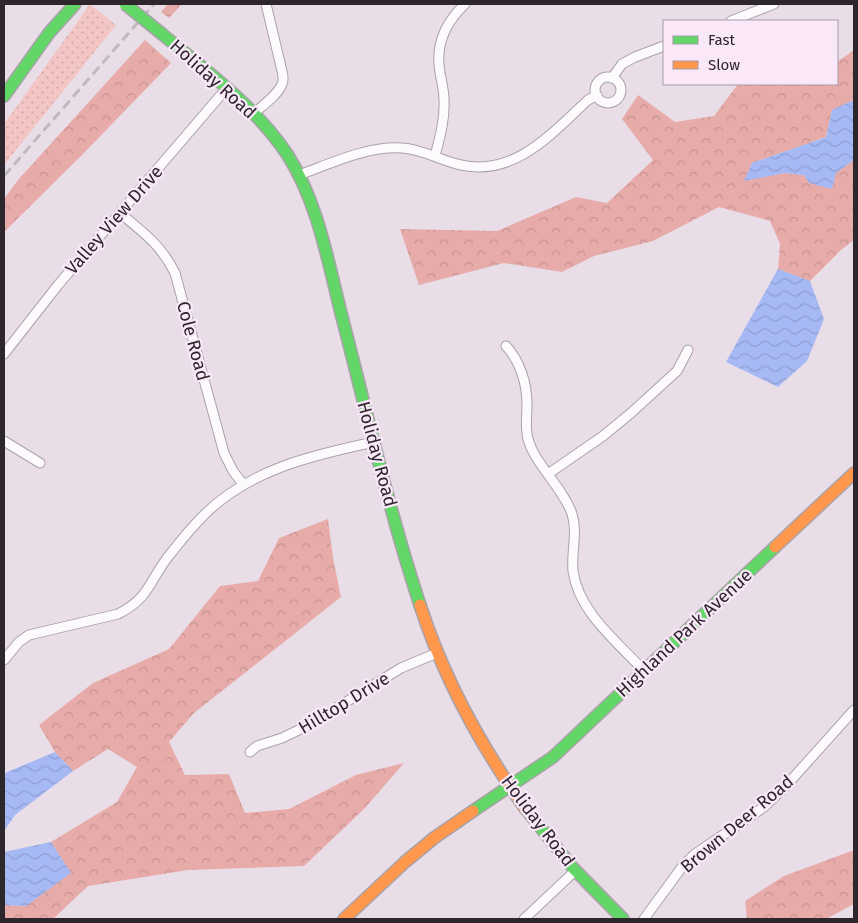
<svg xmlns="http://www.w3.org/2000/svg" width="858" height="923" viewBox="0 0 858 923" font-family="'Fira Sans',sans-serif">
  <style>
    .green { fill: url(#green-dots) }
    .forest { fill: url(#forest-crowns) }
    .water { fill: url(#water-waves) }
    .lines { fill: none; stroke-linecap: round; stroke-linejoin: round }
    .street-casing { stroke: #aaa2a9; stroke-width: 11 }
    .fast-casing { stroke: #aaa2a9; stroke-width: 14 }
    .slow-casing { stroke: #aaa2a9; stroke-width: 14 }
    .street { stroke: #fcfafc; stroke-width: 9 }
    .fast { stroke: #63d668; stroke-width: 11 }
    .slow { stroke: #ff974d; stroke-width: 11 }
    .rail { stroke: #bebabe; stroke-width: 3; stroke-dasharray: 10 5; stroke-linecap: butt }
    .fast-bridge-casing { stroke: #aaa2a9; stroke-width: 14; stroke-linecap: butt }
    .fast-bridge { stroke: #63d668; stroke-width: 11 }
    .labels { text-anchor: middle; dominant-baseline: central; stroke-width: 4.5; stroke-linejoin: round; paint-order: stroke }
    .street-label { font-size: 18px; fill: #2d262d; stroke: #fae8f9 }
  </style>
  <defs>
    <pattern id="green-dots" width="8" height="8" patternUnits="userSpaceOnUse" patternTransform="scale(1.25)"><rect width="8" height="8" fill="#f3c6c5"/><path d="M2 2h.1M6 6h.1" fill="none" stroke="#d1aaaa" stroke-width="1.8" stroke-linecap="round"/></pattern>
    <pattern id="forest-crowns" width="20" height="18" patternUnits="userSpaceOnUse" patternTransform="scale(1.25)"><rect width="20" height="18" fill="#e7aba9"/><path d="M2 6a3 3 0 1 1 6 0M12 15a3 3 0 1 1 6 0" fill="none" stroke="#c69392"/></pattern>
    <pattern id="water-waves" width="16" height="10" patternUnits="userSpaceOnUse" patternTransform="scale(1.25)"><rect width="16" height="10" fill="#a6b9f5"/><path d="M0 5q4-4 8 0t8 0" fill="none" stroke="#8f9fd2"/></pattern>
  </defs>
  <rect width="100%" height="100%" fill="#e9dee8"/>
  <polygon class="green" points="90,4 116,25 4,165 4,124"/>
  <g class="forest">
    <polygon points="168,4 182,4 169,18 161,12"/>
    <polygon points="145,40 171,63 82,155 4,232 4,199 18,180"/>
    <polygon points="854,50 854,100 832,110 826,137 752,163 745,180 785,173 804,175 809,183 836,173 854,160 854,240 841,250 810,281 778,269 780,244 770,221 719,207 653,241 594,256 562,272 504,263 419,285 400,229 497,231 576,197 607,203 653,160 622,119 638,95 675,122 714,116 738,84 837,84 837,62"/>
    <polygon points="328,519 333,558 341,597 194,713 169,742 185,775 229,774 245,813 289,809 356,775 404,763 365,808 304,866 188,870 88,886 53,919 4,919 4,905 26,906 70,873 51,842 117,802 137,767 108,749 73,771 55,752 39,725 93,683 169,649 220,586 258,581 279,538"/>
    <polygon points="854,850 854,904 826,919 747,919 745,901 784,876"/>
  </g>
  <g class="water">
    <polygon points="854,100 854,160 836,173 832,189 809,183 804,175 785,173 744,181 752,163 826,137 832,110"/>
    <polygon points="778,269 810,281 824,319 807,361 778,387 726,362"/>
    <polygon points="55,752 73,771 15,815 4,831 4,775 7,772"/>
    <polygon points="51,842 71,873 26,906 4,905 4,852"/>
  </g>
  <g class="lines">
    <defs>
      <g id="street">
        <polyline points="731,21 774,4"/>
        <circle cx="608" cy="90" r="13"/>
        <polyline points="612,78 622,64 635,57 664,46"/>
        <path d="M253,114c9,-8 25,-19 29,-30 2,-4 1,-9 0,-13l-16,-67"/>
        <path d="M435,156c5,-19 10,-37 9,-56 0,-12 -4,-23 -5,-35 -2,-24 9,-45 26,-61"/>
        <path d="M299,175c33,-12 68,-29 103,-27 21,1 39,13 59,17 54,12 91,-32 127,-65l9,-5"/>
        <path d="M120,213c23,19 42,33 55,60l49,180 9,18 10,13"/>
        <path d="M506,346c14,15 21,37 21,59 0,11 -2,23 1,34 6,24 36,50 44,75 6,18 -1,38 1,57 6,42 44,70 71,100"/>
        <polyline points="4,354 58,285 226,89"/>
        <polyline points="4,441 40,463"/>
        <polyline points="548,474 603,436 631,413 677,371 688,350"/>
        <path d="M4,660l15,-18 10,-7 89,-21c34,-17 32,-37 54,-62 10,-13 21,-26 33,-38 46,-45 108,-59 169,-72"/>
        <polyline points="250,752 257,746 282,738 309,725 401,668 437,653"/>
        <polyline points="524,919 575,871"/>
        <polyline points="644,919 682,867 695,854 764,807 784,788 854,710"/>
      </g>
      <g id="fast">
        <path d="M162,34c44,37 93,72 125,120 31,48 41,108 55,163 25,96 47,194 78,288"/>
        <polyline points="4,96 49,33 75,4"/>
        <polyline points="525,808 573,868 623,919"/>
        <polyline points="473,811 553,757 775,547"/>
      </g>
      <g id="slow">
        <polyline points="775,547 854,473"/>
        <path d="M420,605c24,74 60,140 105,203"/>
        <polyline points="344,919 405,862 434,838 473,811"/>
      </g>
    </defs>
    <use href="#street" class="street-casing"/>
    <use href="#fast" class="fast-casing"/>
    <use href="#slow" class="slow-casing"/>
    <use href="#street" class="street"/>
    <use href="#fast" class="fast"/>
    <use href="#slow" class="slow"/>
    <polyline class="rail" points="4,176 154,4"/>
    <defs>
      <polyline id="fast-bridge" points="125,4 162,34"/>
    </defs>
    <use href="#fast-bridge" class="fast-bridge-casing"/>
    <use href="#fast-bridge" class="fast-bridge"/>
  </g>
  <g class="labels">
    <g class="street-label">
      <text transform="translate(213 79) rotate(42)">Holiday Road</text>
      <text transform="translate(114 220) rotate(-49)">Valley View Drive</text>
      <text transform="translate(193 341) rotate(75)">Cole Road</text>
      <text transform="translate(377 454) rotate(75)">Holiday Road</text>
      <text transform="translate(684 633) rotate(-43)">Highland Park Avenue</text>
      <text transform="translate(344 703) rotate(-31)">Hilltop Drive</text>
      <text transform="translate(538 821) rotate(53)">Holiday Road</text>
      <text transform="translate(737 824) rotate(-40)">Brown Deer Road</text>
    </g>
  </g>
  <rect width="858" height="923" fill="none" stroke="#2d262d" stroke-width="10"/>
  <rect x="663" y="20" width="175" height="65" fill="#fae8f9" stroke="#a89aa7"/>
  <rect x="673" y="36" width="25" height="8" fill="#63d668" stroke="#a89aa7"/>
  <text x="708" y="45" font-size="15" fill="#2d262d">Fast</text>
  <rect x="673" y="61" width="25" height="8" fill="#ff974d" stroke="#a89aa7"/>
  <text x="708" y="70" font-size="15" fill="#2d262d">Slow</text>
</svg>
